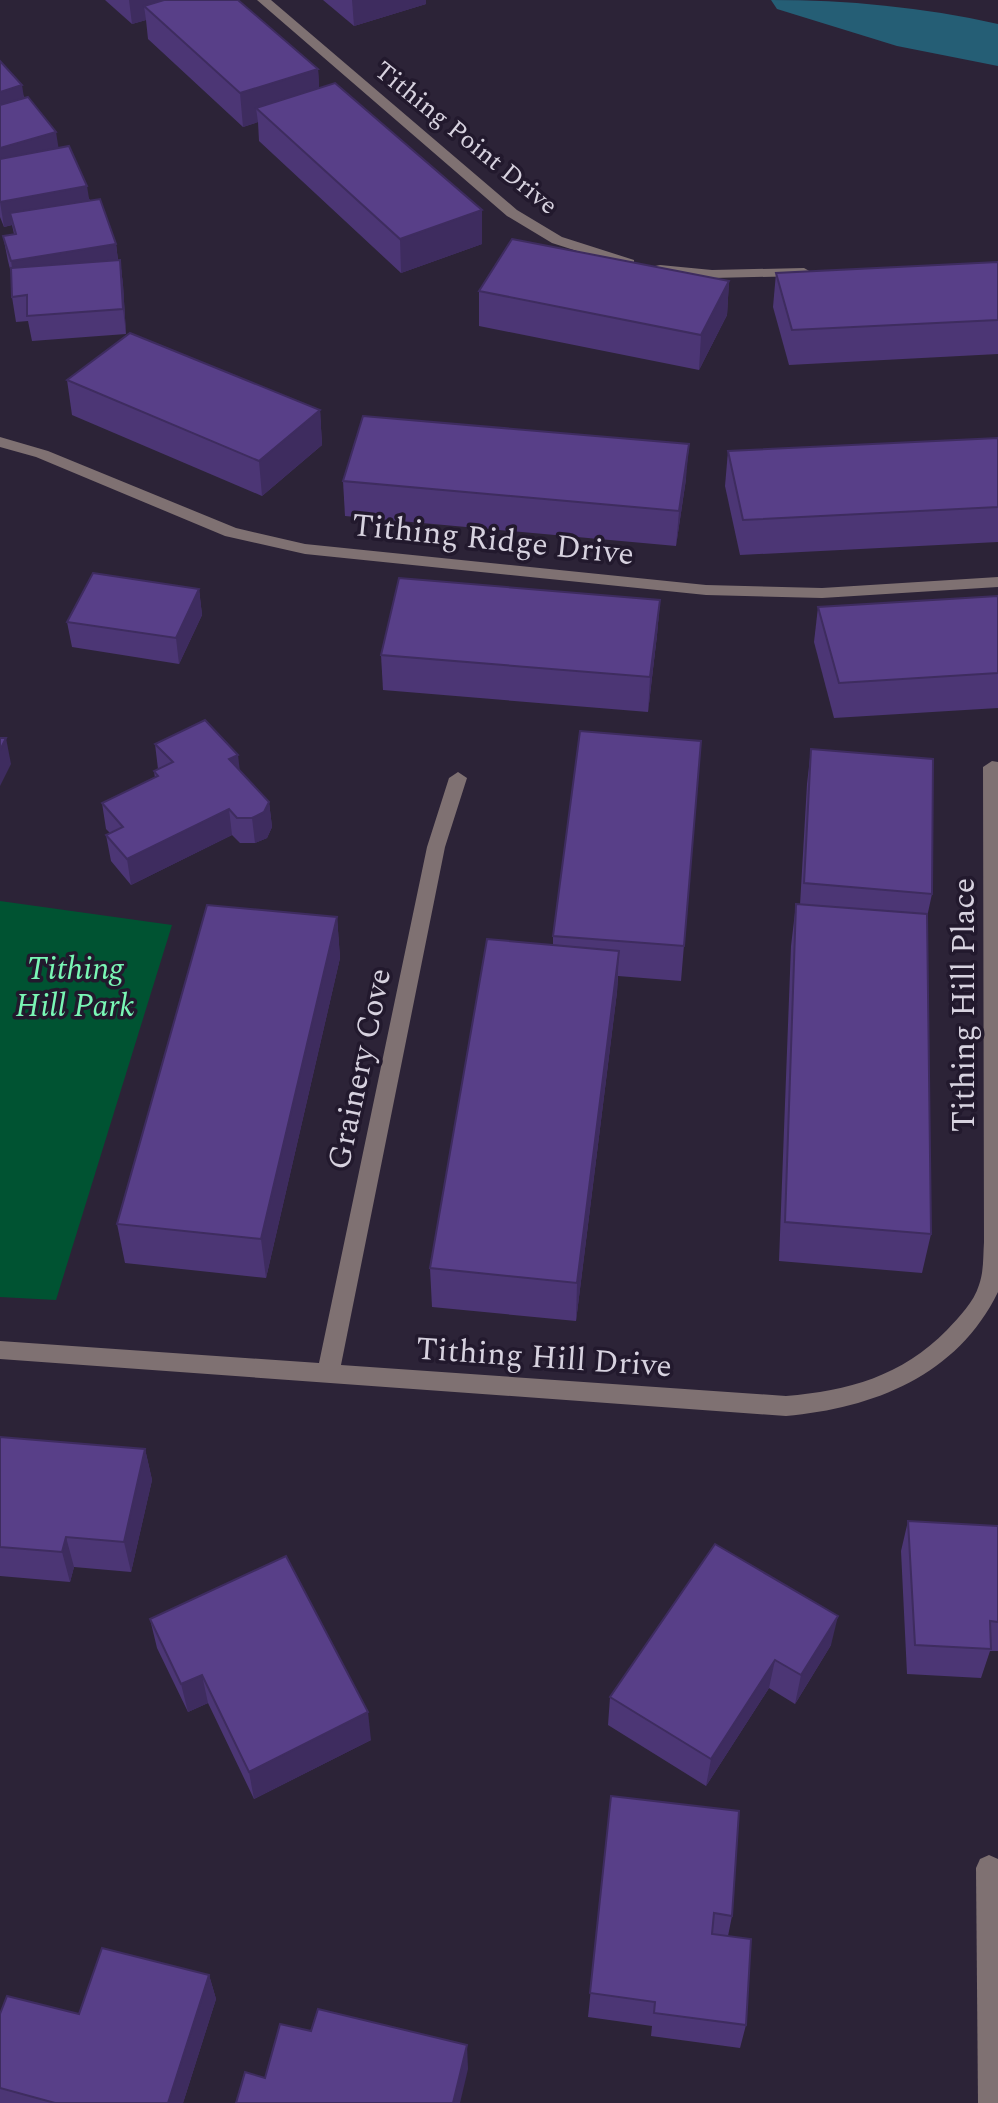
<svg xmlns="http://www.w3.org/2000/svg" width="998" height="2103" viewBox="0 0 998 2103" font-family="Spectral,serif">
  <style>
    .green { fill: #005332 }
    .water { fill: #255e75 }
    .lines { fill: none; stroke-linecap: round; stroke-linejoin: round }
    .minor { fill: #7f7172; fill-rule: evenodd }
    .wall { fill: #4c3675 }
    .shaded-wall { fill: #3e2c5f }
    .building { fill: #583f88; stroke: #3e2c5f; stroke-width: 2 }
    .labels { text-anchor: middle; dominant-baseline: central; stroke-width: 7; stroke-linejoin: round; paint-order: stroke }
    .far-street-label { font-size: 26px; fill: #d7d2df; stroke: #22192d }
    .street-label { font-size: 32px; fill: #d7d2df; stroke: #22192d }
    .park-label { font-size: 32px; font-style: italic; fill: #79f7b5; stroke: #22192d }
  </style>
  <rect width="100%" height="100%" fill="#2c2337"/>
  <polygon class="green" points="0,901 172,925 56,1300 0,1297"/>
  <path class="water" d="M771,0c77,0 151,7 227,24v42l-101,-20 -120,-37z"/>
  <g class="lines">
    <g class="minor">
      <polygon points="257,0 271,0 517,210 562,237 634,260 634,266 624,266 552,243 507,216"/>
      <polygon points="660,265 712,270 804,268 811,272 804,276 712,278 655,272 655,266"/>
      <polygon points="0,437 48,451 236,528 305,544 706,585 822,588 998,577 998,587 822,598 706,595 305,554 225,536 36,457 0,447"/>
      <path d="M992,761l6,1v530c-41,84 -124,116 -212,124l-786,-57v-18l319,22 108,-516 22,-69 9,-6 9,6 -22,69 -104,518 445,31c62,-5 116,-20 161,-66 12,-13 27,-28 32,-45 5,-14 4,-29 5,-43l-1,-475z"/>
      <polygon points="989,1855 998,1859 998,2103 978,2103 976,1868 980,1859"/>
    </g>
  </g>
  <g class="wall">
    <polygon points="105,0 238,0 318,69 319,88 482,244 401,273 259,141 258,122 243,127 148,39 146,20 132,24"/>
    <polygon points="323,0 426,0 426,4 354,26"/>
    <polygon points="0,61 59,148 116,244 118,260 120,260 123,285 126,334 32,341 28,321 16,322 12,297 11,273 8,261 3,236 14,234 12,225 4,227 0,217"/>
    <polygon points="998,262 998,354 789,365 773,307 776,273"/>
    <polygon points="729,281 727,315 699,370 479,326 479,291"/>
    <polygon points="67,380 320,410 322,445 262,496 72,415"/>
    <polygon points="998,438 998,542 740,555 725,486 728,451"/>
    <polygon points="686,479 676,546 345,516 343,481"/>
    <polygon points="199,589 202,615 179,664 72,647 67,622"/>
    <polygon points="998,596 998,708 834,718 814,642 818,607"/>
    <polygon points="660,600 657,635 648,712 383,690 381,655"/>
    <polygon points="701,741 681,981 618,976 617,992 576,1321 432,1307 430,1268 553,945 553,936"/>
    <polygon points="155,744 240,771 269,802 272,827 267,838 255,843 240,843 232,835 131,885 111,861 106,835 110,833 106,829 102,803 155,778 154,771 158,769"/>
    <polygon points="811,749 932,894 927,917 931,1234 922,1273 779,1261 791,946 796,904 800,905 807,784"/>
    <polygon points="337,917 340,958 266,1278 125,1263 117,1224"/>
    <polygon points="0,1437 145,1449 152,1480 131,1572 74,1567 70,1582 0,1576"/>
    <polygon points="908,1521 998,1526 998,1651 990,1651 981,1678 907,1674 901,1551"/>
    <polygon points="150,1619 371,1740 254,1799 208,1703 188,1712 157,1648"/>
    <polygon points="831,1645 795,1704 769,1688 706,1786 608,1725 610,1697"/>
    <polygon points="611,1796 732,1916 728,1936 746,2025 740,2048 651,2036 652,2026 588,2017"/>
    <polygon points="209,1975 216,1999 183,2103 0,2103 0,2014 79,2014"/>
  </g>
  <g class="shaded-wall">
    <polygon points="129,0 206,0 144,6 146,20 132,24"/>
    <polygon points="352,0 426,0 426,4 354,26"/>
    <polygon points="318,69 320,102 256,108 258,122 243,127 240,93"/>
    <polygon points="22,85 26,110 0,117 0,92"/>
    <polygon points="56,132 60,157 0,173 0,148"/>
    <polygon points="87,186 91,211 10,213 12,225 4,227 0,202"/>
    <polygon points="482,210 482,244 401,273 400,239"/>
    <polygon points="116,244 119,269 15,286 11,261"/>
    <polygon points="120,260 123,285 126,334 123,309"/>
    <polygon points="729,281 727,315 699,370 701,335"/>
    <polygon points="320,410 322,445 262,496 259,461"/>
    <polygon points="689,444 686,479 676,546 679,511"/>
    <polygon points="199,589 202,615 179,664 176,638"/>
    <polygon points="660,600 657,635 648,712 650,677"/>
    <polygon points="6,738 11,764 0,786 0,750"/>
    <polygon points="238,755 241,780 229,759"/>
    <polygon points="269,802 272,827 267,838 255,843 252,818"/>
    <polygon points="229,809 232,835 131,885 127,859"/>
    <polygon points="337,917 340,958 266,1278 261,1239"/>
    <polygon points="619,951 617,992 576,1321 577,1283"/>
    <polygon points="145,1449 152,1480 131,1572 124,1542"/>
    <polygon points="66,1537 74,1567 70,1582 62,1552"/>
    <polygon points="838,1616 831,1645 795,1704 801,1675"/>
    <polygon points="775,1660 769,1688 706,1786 711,1759"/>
    <polygon points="202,1675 208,1703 188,1712 181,1684"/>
    <polygon points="368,1712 371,1740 254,1799 249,1772"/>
    <polygon points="209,1975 216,1999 183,2103 168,2103"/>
    <polygon points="467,2045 468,2069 460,2103 453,2103"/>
  </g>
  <g class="building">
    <polygon points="164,0 238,0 318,69 240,93 144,6"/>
    <polygon points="0,61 22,85 0,92"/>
    <polygon points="335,83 482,210 400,239 256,108"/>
    <polygon points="28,97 56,132 0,148 0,105"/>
    <polygon points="69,146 87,186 0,202 0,159"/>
    <polygon points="100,199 116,244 11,261 3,236 16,234 10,213"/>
    <polygon points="512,239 729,281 701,335 479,291"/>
    <polygon points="120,260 123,309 27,316 27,295 12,297 11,268"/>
    <polygon points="998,262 998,320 792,330 776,273"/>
    <polygon points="130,333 320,410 259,461 67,380"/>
    <polygon points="363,416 689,444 679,511 343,481"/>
    <polygon points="998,438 998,507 743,520 728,451"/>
    <polygon points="93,573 199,589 176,638 67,622"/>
    <polygon points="399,578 660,600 650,677 381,655"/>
    <polygon points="998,596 998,673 839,683 818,607"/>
    <polygon points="205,720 238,755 229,759 269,802 264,812 252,818 237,818 229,809 127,859 106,835 123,827 102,803 158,776 154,771 173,762 155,744"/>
    <polygon points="580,731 701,741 684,946 553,936"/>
    <polygon points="0,738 6,738 0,750"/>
    <polygon points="811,749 933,759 932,894 804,883"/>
    <polygon points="796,904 927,914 931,1234 785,1222"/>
    <polygon points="207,905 337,917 261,1239 117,1224"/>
    <polygon points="487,939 619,951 577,1283 430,1268"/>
    <polygon points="0,1437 145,1449 124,1542 66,1537 62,1552 0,1547"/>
    <polygon points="908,1521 998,1526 998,1622 990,1621 991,1649 915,1645"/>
    <polygon points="715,1544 838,1616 801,1675 775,1660 711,1759 610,1697"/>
    <polygon points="286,1556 368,1712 249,1772 202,1675 181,1684 150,1619"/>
    <polygon points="611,1796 739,1811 732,1916 714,1913 712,1934 751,1939 746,2025 654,2013 655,2002 590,1993"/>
    <polygon points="102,1948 209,1975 168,2103 55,2103 0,2088 0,2014 7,1996 79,2014"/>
    <polygon points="318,2009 467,2045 453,2103 236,2103 245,2072 265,2078 280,2024 311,2031"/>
  </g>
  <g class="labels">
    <g class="far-street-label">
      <text transform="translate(466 138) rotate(39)">Tithing Point Drive</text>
    </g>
    <g class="street-label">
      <text transform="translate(493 540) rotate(6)">Tithing Ridge Drive</text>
      <text transform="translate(964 1005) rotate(-90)">Tithing Hill Place</text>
      <text transform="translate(360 1069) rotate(-78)">Grainery Cove</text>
      <text transform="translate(544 1358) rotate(4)">Tithing Hill Drive</text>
    </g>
    <g class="park-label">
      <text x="75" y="969">Tithing<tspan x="75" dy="37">Hill Park</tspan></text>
    </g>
  </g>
</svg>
